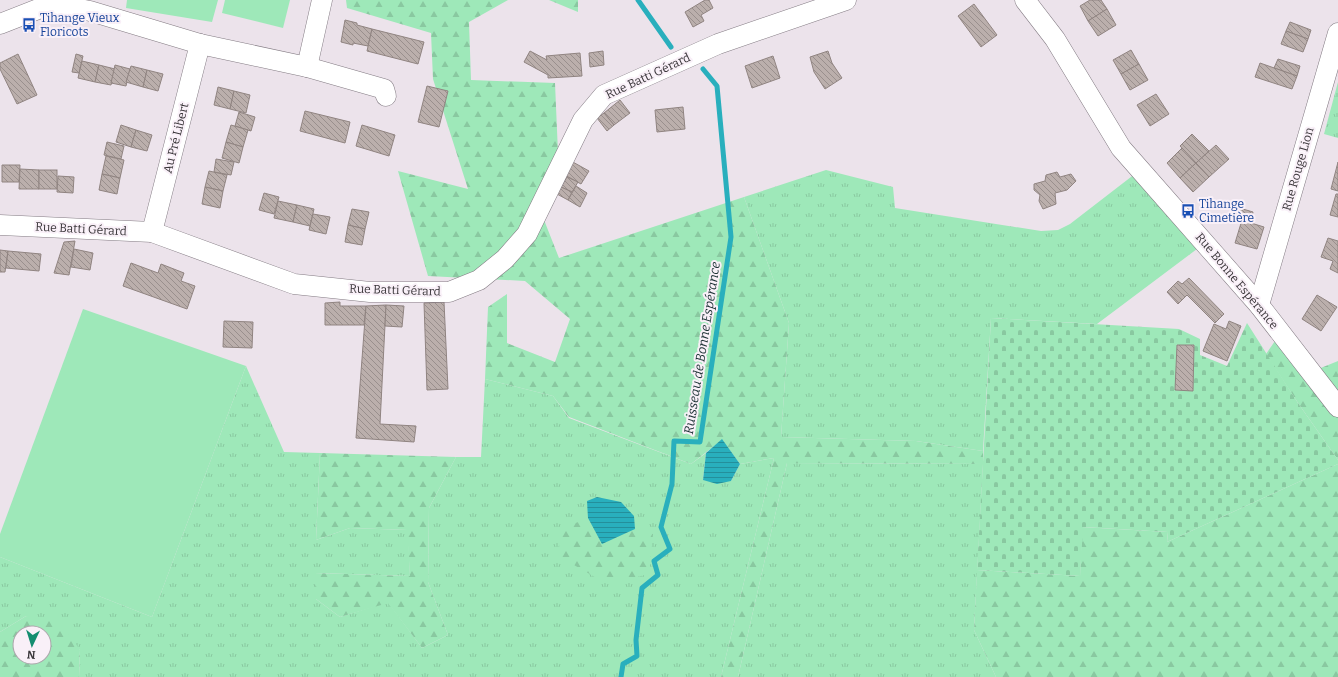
<svg xmlns="http://www.w3.org/2000/svg" width="1338" height="677" viewBox="0 0 1338 677" font-family="Bitter,serif">
  <style>
    .grass { fill: url(#grass-tufts) }
    .forest { fill: url(#forest-firs); fill-rule: evenodd }
    .cemetery { fill: url(#cemetery-stones) }
    .green { fill: #9ee8b9 }
    .water { fill: url(#water-rules) }
    .lines { fill: none; stroke-linecap: round; stroke-linejoin: round }
    .stream { stroke: #29afbd; stroke-width: 5 }
    .building { fill: url(#building-back-hatch); stroke: #908481 }
    .minor-casing { stroke: #837b83; stroke-width: 21 }
    .minor { stroke: #fff; stroke-width: 20 }
    .labels { text-anchor: middle; dominant-baseline: central; stroke-width: 4; stroke-linejoin: round; paint-order: stroke }
    .transit-label { font-size: 12px; fill: #164399; stroke: #f9f0f8; text-anchor: start }
    .street-label { font-size: 12px; fill: #3a363a; stroke: #f9f0f8 }
    .water-label { font-size: 13px; font-style: italic; fill: #1c3134; stroke: #f9f0f8 }
  </style>
  <defs>
    <pattern id="grass-tufts" width="24" height="20" patternUnits="userSpaceOnUse"><rect width="24" height="20" fill="#9ee8b9"/><path d="M3 7l-1-3M5 7V3M7 7l1-3M15 17l-1-3M17 17v-4M19 17l1-3" fill="none" stroke="#89c8a0"/></pattern>
    <pattern id="forest-firs" width="22" height="20" patternUnits="userSpaceOnUse"><rect width="22" height="20" fill="#9ee8b9"/><path d="M5 1l3.5 6h-7zM16 11l3.5 6h-7z" fill="#89c8a0"/></pattern>
    <pattern id="cemetery-stones" width="16" height="16" patternUnits="userSpaceOnUse"><rect width="16" height="16" fill="#9ee8b9"/><path d="M2 7V4a2 2 0 0 1 4 0v3zM10 15v-3a2 2 0 0 1 4 0v3z" fill="#89c8a0"/></pattern>
    <pattern id="water-rules" width="6" height="5" patternUnits="userSpaceOnUse"><rect width="6" height="5" fill="#29afbd"/><path d="M0 2.5h6" fill="none" stroke="#248f9b"/></pattern>
    <pattern id="building-back-hatch" width="6" height="6" patternUnits="userSpaceOnUse"><rect width="6" height="6" fill="#bbafac"/><path d="M-1 5l2 2M0 0l6 6M5-1l2 2" fill="none" stroke="#998f8d"/></pattern>
  </defs>
  <rect width="100%" height="100%" fill="#ece3eb"/>
  <g class="grass">
    <polygon points="1338,82 1338,138 1324,134"/>
    <polygon points="826,170 893,187 895,208 1041,231 1058,230 1070,224 1140,170 1205,243 1097,324 991,318 983,451 916,441 781,437 789,323 744,197"/>
    <polygon points="246,366 284,452 320,453 316,540 350,528 408,530 410,576 316,573 316,599 340,617 388,602 422,648 448,635 428,582 429,508 456,457 481,457 485,379 553,396 569,418 691,464 706,453 703,480 731,481 740,464 774,458 721,677 79,677 80,650 26,616 0,632 0,557 152,617"/>
    <polygon points="787,463 983,464 974,630 996,677 738,677"/>
  </g>
  <g class="forest">
    <polygon points="346,0 508,0 469,22 471,80 555,83 558,153 535,197 559,258 744,197 789,323 781,437 916,441 983,451 983,464 787,463 738,677 721,677 774,458 740,464 722,440 691,464 569,417 553,396 485,379 488,307 507,294 507,343 555,362 570,319 525,281 428,276 398,171 468,189 433,79 431,33 347,8"/>
    <polygon points="549,0 578,0 578,12"/>
    <polygon points="1277,338 1306,374 1338,361 1338,460 1298,403 1266,354"/>
    <polygon points="320,453 456,457 429,508 428,582 448,635 422,648 388,603 340,617 316,599 315,573 410,576 407,530 350,528 316,540"/>
    <polygon points="1338,464 1338,677 996,677 974,630 977,570 1080,576 1082,527 1168,532 1167,542"/>
    <polygon points="588,518 602,544 635,529 653,534 649,574 607,584 560,557 558,530"/>
    <path d="M26,616l34,6 20,28 -1,27h-79v-45zM20,633h24v24h-24z"/>
  </g>
  <polygon class="cemetery" points="991,318 1179,329 1200,339 1200,355 1227,366 1247,323 1298,403 1338,460 1338,464 1167,542 1168,532 1083,527 1080,576 977,570"/>
  <g class="green">
    <polygon points="127,0 218,0 212,22 126,8"/>
    <polygon points="225,0 290,0 283,28 222,13"/>
    <polygon points="83,309 246,366 152,617 0,557 0,534"/>
  </g>
  <g class="water">
    <polygon points="722,439 740,464 731,481 717,484 703,480 706,453"/>
    <polygon points="597,497 621,502 634,516 635,529 602,544 588,518 587,501"/>
  </g>
  <g class="lines">
    <g class="stream">
      <polyline points="638,0 671,47"/>
      <polyline points="621,677 623,664 637,656 636,640 642,588 658,575 654,561 670,549 661,527 672,484 674,441 700,442 731,237 717,86 703,69"/>
    </g>
  </g>
  <g class="building">
    <polygon points="705,0 709,0 713,8 701,15 704,21 693,27 685,12"/>
    <polygon points="1090,0 1101,0 1107,9 1088,21 1080,6"/>
    <polygon points="974,4 997,35 981,47 958,16"/>
    <polygon points="1107,9 1116,25 1098,36 1088,21"/>
    <polygon points="345,20 357,23 357,25 372,29 368,46 353,43 353,45 341,42"/>
    <polygon points="1290,22 1311,30 1308,39 1286,31"/>
    <polygon points="372,29 424,42 418,64 367,51"/>
    <polygon points="1286,31 1308,39 1303,52 1281,44"/>
    <polygon points="1131,50 1139,64 1121,74 1113,60"/>
    <polygon points="530,51 547,60 546,56 580,53 582,76 548,78 548,75 524,62"/>
    <polygon points="603,51 604,65 590,67 589,53"/>
    <polygon points="828,51 832,63 842,78 825,89 814,72 810,57"/>
    <polygon points="18,54 37,95 17,104 0,69 0,63"/>
    <polygon points="76,54 83,56 79,73 72,72"/>
    <polygon points="773,56 780,78 752,88 745,66"/>
    <polygon points="1278,59 1300,66 1297,76 1274,68"/>
    <polygon points="82,61 99,65 95,82 78,78"/>
    <polygon points="1260,63 1297,76 1292,89 1255,77"/>
    <polygon points="1139,64 1148,80 1130,90 1121,74"/>
    <polygon points="99,65 115,69 111,85 95,82"/>
    <polygon points="115,65 130,69 126,86 111,83"/>
    <polygon points="131,66 147,70 143,87 126,82"/>
    <polygon points="147,70 163,74 158,91 143,87"/>
    <polygon points="427,86 448,91 439,127 418,122"/>
    <polygon points="218,87 234,91 230,109 214,105"/>
    <polygon points="234,91 250,95 246,113 230,109"/>
    <polygon points="1156,94 1169,114 1150,126 1137,105"/>
    <polygon points="620,100 630,113 614,125 604,113"/>
    <polygon points="683,107 685,129 657,132 655,110"/>
    <polygon points="305,111 350,122 345,143 300,131"/>
    <polygon points="239,112 255,117 251,131 235,126"/>
    <polygon points="604,113 614,125 607,131 597,118"/>
    <polygon points="121,125 136,130 131,147 116,142"/>
    <polygon points="231,125 248,130 243,147 226,142"/>
    <polygon points="362,125 395,135 389,156 356,146"/>
    <polygon points="136,130 152,135 147,151 131,147"/>
    <polygon points="1192,134 1209,151 1196,163 1180,146"/>
    <polygon points="107,142 124,146 121,159 104,155"/>
    <polygon points="226,142 243,147 239,163 222,158"/>
    <polygon points="1216,145 1229,159 1209,177 1196,163"/>
    <polygon points="1182,148 1196,163 1180,178 1167,163"/>
    <polygon points="106,156 124,160 120,178 102,174"/>
    <polygon points="216,159 234,162 231,175 214,172"/>
    <polygon points="571,161 589,171 581,184 563,174"/>
    <polygon points="1338,162 1338,191 1331,189"/>
    <polygon points="1196,163 1209,177 1193,192 1180,178"/>
    <polygon points="2,165 20,165 19,182 2,182"/>
    <polygon points="20,169 39,170 39,189 19,189"/>
    <rect x="39" y="170" width="18" height="19"/>
    <polygon points="209,171 227,175 223,191 205,187"/>
    <polygon points="1057,172 1060,177 1071,174 1076,181 1067,190 1055,193 1056,204 1043,209 1039,201 1040,195 1034,190 1034,184 1045,181 1046,175"/>
    <polygon points="102,174 120,178 117,194 99,190"/>
    <polygon points="58,176 74,177 73,193 57,192"/>
    <polygon points="567,177 578,182 572,192 561,187"/>
    <polygon points="576,186 587,193 580,207 568,200"/>
    <polygon points="205,187 223,191 220,208 202,204"/>
    <polygon points="561,187 572,192 568,200 557,194"/>
    <polygon points="264,193 279,197 274,214 259,210"/>
    <polygon points="1336,194 1338,194 1338,217 1330,215"/>
    <polygon points="278,201 297,205 293,222 274,218"/>
    <polygon points="297,205 314,209 310,226 293,222"/>
    <polygon points="1236,207 1253,212 1251,223 1264,227 1257,249 1235,243 1242,220 1233,218"/>
    <polygon points="352,209 369,212 365,229 348,225"/>
    <polygon points="313,214 330,217 326,234 309,230"/>
    <polygon points="348,225 365,229 362,245 345,242"/>
    <polygon points="1328,238 1338,241 1338,273 1330,269 1333,261 1321,257"/>
    <polygon points="75,241 69,275 54,273 64,242"/>
    <polygon points="74,249 93,253 90,270 71,267"/>
    <polygon points="0,250 8,251 5,272 0,272"/>
    <polygon points="8,251 41,254 39,271 6,268"/>
    <polygon points="131,263 158,273 161,264 184,273 181,281 195,286 187,309 123,286"/>
    <polygon points="1189,278 1224,314 1215,323 1187,295 1178,304 1167,292 1178,281 1182,284"/>
    <polygon points="1317,295 1337,307 1321,331 1302,319"/>
    <polygon points="340,302 340,306 366,306 364,325 325,325 325,303"/>
    <polygon points="444,302 448,389 427,390 424,303"/>
    <polygon points="386,305 380,424 416,426 414,442 356,438 366,306"/>
    <polygon points="386,305 404,306 402,327 385,326"/>
    <polygon points="224,321 253,322 252,348 223,347"/>
    <polygon points="1229,321 1241,326 1227,361 1203,351 1214,324 1226,329"/>
    <polygon points="1177,345 1194,345 1193,391 1175,390"/>
  </g>
  <g class="lines">
    <defs>
      <g id="minor">
        <polyline points="1025,0 1055,39 1121,148 1259,305 1338,407"/>
        <polyline points="0,24 51,4 90,11 200,44 307,67 322,0"/>
        <polyline points="307,67 384,89 386,96"/>
        <polyline points="0,225 152,232 294,284 370,292 449,292 479,280 505,259 527,234 583,120 604,95 718,44 846,0"/>
        <polyline points="152,232 200,44"/>
        <polyline points="1259,305 1338,33"/>
      </g>
    </defs>
    <use href="#minor" class="minor-casing"/>
    <use href="#minor" class="minor"/>
  </g>
  <defs>
    <symbol id="bus-bare" viewBox="-9 -9 18 18"><path d="M-5-6H5V4H4V6H2V4H-2V6H-4V4H-5ZM-3.5-4V0h7V-4ZM-3.5 1.2v1.5H-2V1.2ZM2 1.2v1.5H3.5V1.2Z" fill="#1a4fb4" stroke="#f9f0f8" stroke-width="2.5" paint-order="stroke"/></symbol>
  </defs>
  <g fill-rule="evenodd">
    <use href="#bus-bare" x="19" y="15" width="20" height="20"/>
    <use href="#bus-bare" x="1178" y="201" width="20" height="20"/>
  </g>
  <g class="labels">
    <g class="transit-label">
      <text x="40" y="18">Tihange Vieux<tspan x="40" dy="14">Floricots</tspan></text>
      <text x="1199" y="204">Tihange<tspan x="1199" dy="14">Cimetière</tspan></text>
    </g>
    <g class="street-label">
      <text transform="translate(648 76) rotate(-25)">Rue Batti Gérard</text>
      <text transform="translate(176 138) rotate(-76)">Au Pré Libert</text>
      <text transform="translate(1298 169) rotate(-74)">Rue Rouge Lion</text>
      <text transform="translate(81 229) rotate(3)">Rue Batti Gérard</text>
      <text transform="translate(1237 281) rotate(50)">Rue Bonne Espérance</text>
      <text transform="translate(395 290) rotate(2)">Rue Batti Gérard</text>
    </g>
    <g class="water-label">
      <text transform="translate(702 348) rotate(-81)">Ruisseau de Bonne Espérance</text>
    </g>
  </g>
  <g transform="translate(32 645) rotate(184)"><circle r="19" fill="#f9f0f8" stroke="#ada6ac"/>
  <path d="M0-3L7 15L0 10L-7 15Z" fill="#148d70"/>
  <text y="-6" font-size="11" font-weight="bold" text-anchor="middle" fill="#3a363a">N</text>
  </g>
</svg>
